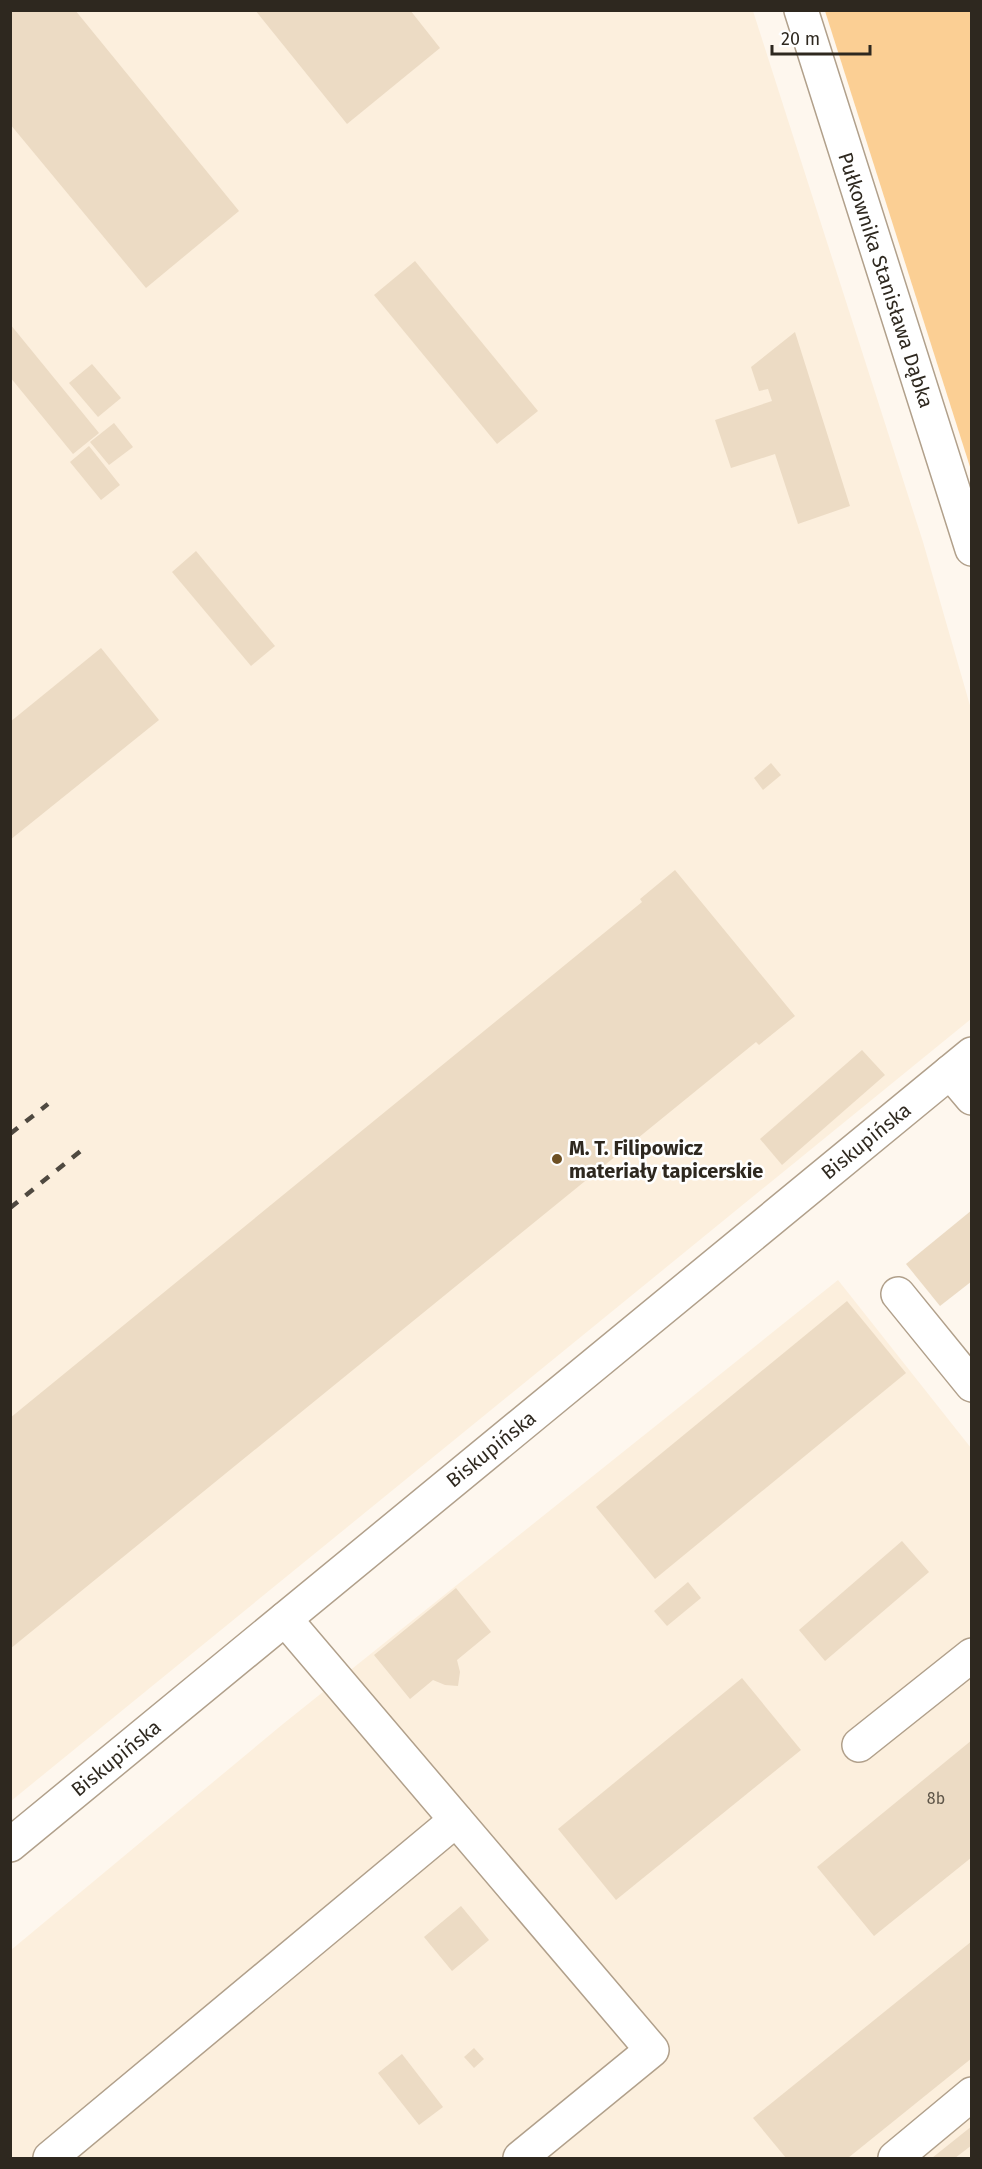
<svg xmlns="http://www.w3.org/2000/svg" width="982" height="2169" viewBox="0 0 982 2169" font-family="'Fira Sans',sans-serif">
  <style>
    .built { fill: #fcefdd }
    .green { fill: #fbcf94 }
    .building { fill: #ecdbc4 }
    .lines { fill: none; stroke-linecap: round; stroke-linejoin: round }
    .minor-casing { stroke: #b1a08b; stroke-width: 36 }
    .minor { stroke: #fff; stroke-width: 33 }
    .rail { stroke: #4f4940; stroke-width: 4.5; stroke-dasharray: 10 10; stroke-linecap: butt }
    .poi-dot { fill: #6e5024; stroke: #fff; stroke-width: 2 }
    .labels { text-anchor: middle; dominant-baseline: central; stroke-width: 5; stroke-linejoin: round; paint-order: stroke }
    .number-label { font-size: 16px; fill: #5e5548 }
    .street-label { font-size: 20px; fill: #2e281f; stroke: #fff }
    .poi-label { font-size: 20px; font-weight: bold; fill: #2e281f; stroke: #fff; text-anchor: start }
  </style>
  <rect width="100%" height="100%" fill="#fef7ee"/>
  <g class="built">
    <polygon points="11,11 753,11 923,542 971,709 971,1019 11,1801"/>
    <polygon points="838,1280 971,1448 971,2158 11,2158 11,1950 283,1724"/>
  </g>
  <polygon class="green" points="825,11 971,11 971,470"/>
  <g class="building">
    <polygon points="10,10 75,10 239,211 146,288 10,124"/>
    <polygon points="255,10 410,10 440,48 347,124"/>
    <polygon points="415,261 538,411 497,444 374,295"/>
    <polygon points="10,324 99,433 73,454 10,377"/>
    <polygon points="795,332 850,506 798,524 775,454 731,468 715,420 772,401 768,389 759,391 751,367"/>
    <polygon points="92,364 121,398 98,417 69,383"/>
    <polygon points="114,423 133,447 109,465 90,442"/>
    <polygon points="89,446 120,485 101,500 70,462"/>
    <polygon points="196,551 275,646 251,666 172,572"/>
    <polygon points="101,648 159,720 10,840 10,722"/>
    <polygon points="771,763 781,775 763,790 754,778"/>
    <polygon points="675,870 795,1016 759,1045 756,1042 10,1649 10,1418 642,902 640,899"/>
    <polygon points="862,1050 885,1075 782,1165 760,1139"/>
    <polygon points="972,1210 972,1281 940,1306 906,1264"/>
    <polygon points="847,1301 906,1373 655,1579 596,1507"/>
    <polygon points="902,1541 929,1572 825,1661 799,1630"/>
    <polygon points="688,1582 701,1598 667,1626 654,1611"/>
    <polygon points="456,1588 491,1632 457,1660 460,1672 458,1686 445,1685 433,1680 410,1699 374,1655"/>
    <polygon points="742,1678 801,1750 616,1900 558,1829"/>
    <polygon points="972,1740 972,1857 874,1936 817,1867"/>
    <polygon points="461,1906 489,1940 452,1971 424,1937"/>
    <polygon points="972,1941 972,2058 848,2158 786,2158 753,2118"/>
    <polygon points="474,2048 484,2059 474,2068 464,2057"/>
    <polygon points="402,2054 443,2107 419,2125 378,2073"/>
    <polygon points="972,2126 972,2145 955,2158 932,2158"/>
  </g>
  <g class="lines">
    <defs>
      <g id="minor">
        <polyline points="801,10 972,549"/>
        <polyline points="950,1072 972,1098"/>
        <polyline points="898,1294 972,1385"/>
        <polyline points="285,1619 652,2050 520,2158"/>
        <polyline points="859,1745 972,1655"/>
        <polyline points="10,1845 972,1054"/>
        <polyline points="50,2158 456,1820"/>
        <polyline points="895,2158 972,2094"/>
      </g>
    </defs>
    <use href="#minor" class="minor-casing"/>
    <use href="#minor" class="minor"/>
    <g class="rail">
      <polyline points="10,1134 48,1104"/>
      <polyline points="10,1208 83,1149"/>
    </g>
  </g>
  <circle class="poi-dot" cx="557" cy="1159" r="6"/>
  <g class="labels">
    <g class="number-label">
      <text x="936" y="1798">8b</text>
    </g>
    <g class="street-label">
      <text transform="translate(886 280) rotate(72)">Pułkownika Stanisława Dąbka</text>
      <text transform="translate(866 1141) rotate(-39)">Biskupińska</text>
      <text transform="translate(491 1449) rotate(-39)">Biskupińska</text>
      <text transform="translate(116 1758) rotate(-39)">Biskupińska</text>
    </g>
    <g class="poi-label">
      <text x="569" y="1148">M. T. Filipowicz<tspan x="569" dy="23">materiały tapicerskie</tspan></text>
    </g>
  </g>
  <rect width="982" height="2169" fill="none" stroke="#2e281f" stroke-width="24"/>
  <path d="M772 45v9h98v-9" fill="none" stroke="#2e281f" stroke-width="3"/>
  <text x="781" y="45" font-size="18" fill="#2e281f" stroke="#ffffff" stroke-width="4.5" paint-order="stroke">20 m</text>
</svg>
